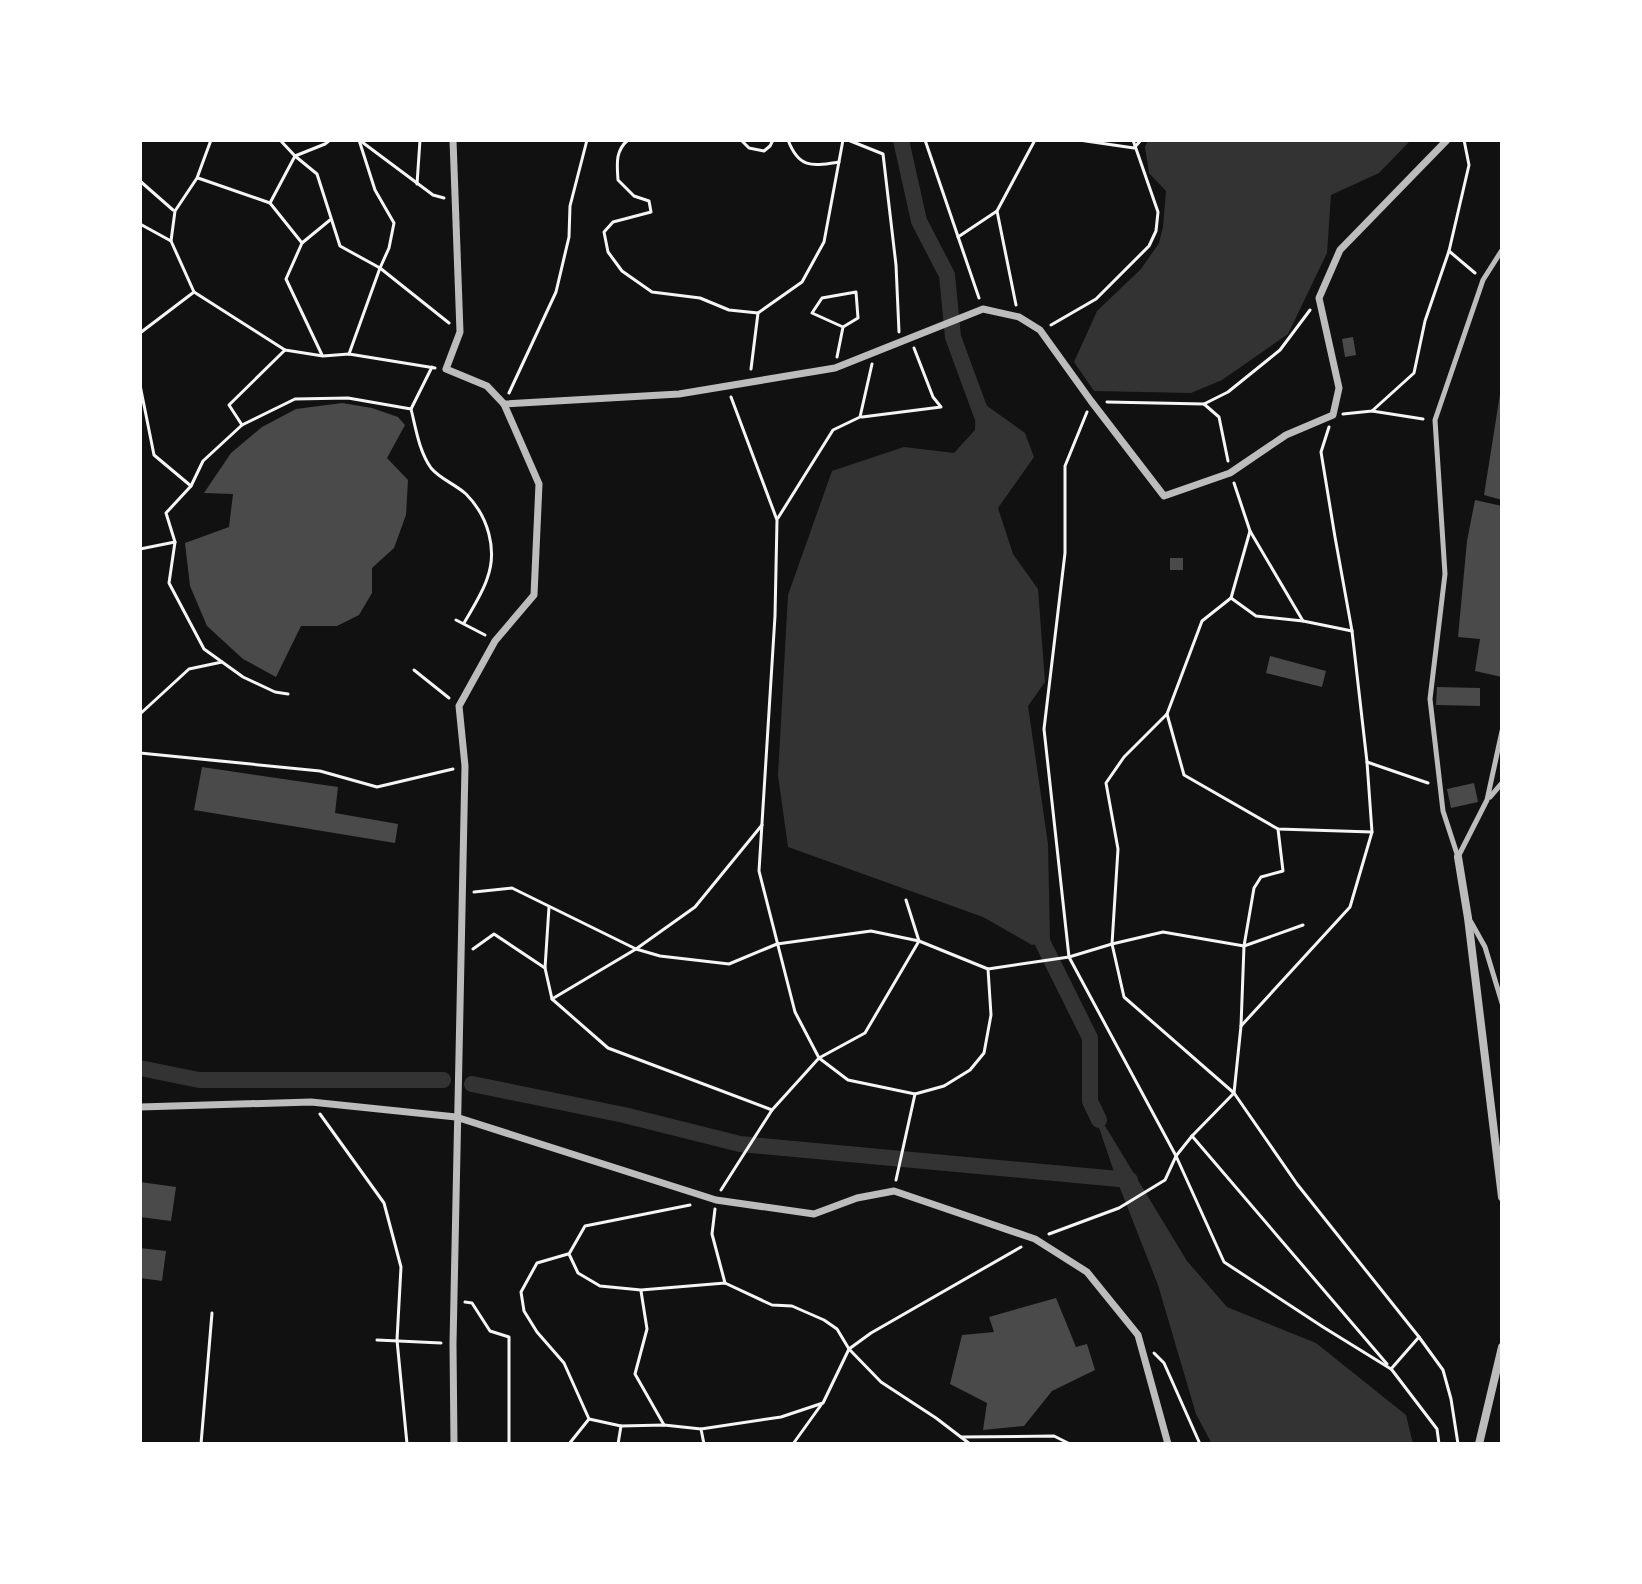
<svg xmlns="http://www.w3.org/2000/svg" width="1642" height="1584" viewBox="0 0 1642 1584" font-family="'Varela Round',sans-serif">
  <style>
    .water { fill: #333 }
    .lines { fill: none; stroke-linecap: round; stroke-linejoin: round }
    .canal { stroke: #333; stroke-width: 16 }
    .building { fill: #4a4a4a }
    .path { stroke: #f5f5f5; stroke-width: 3 }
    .service { stroke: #bcbcbc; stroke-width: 5 }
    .pedestrian { stroke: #bcbcbc; stroke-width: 7 }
    .minor { stroke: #bcbcbc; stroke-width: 8 }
  </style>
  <rect width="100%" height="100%" fill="#111"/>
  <g class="water">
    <polygon points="1148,140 1411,140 1379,173 1331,195 1327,253 1288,334 1222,380 1191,393 1094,391 1074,362 1097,311 1141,269 1159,243 1163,227 1166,191 1149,173 1145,147"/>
    <polygon points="976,398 1025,433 1034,457 998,508 1013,554 1038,589 1045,682 1028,706 1048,844 1050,941 1032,945 983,917 788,847 778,775 788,595 832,471 904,447 954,453 975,430"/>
    <polygon points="1090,1101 1187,1261 1227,1307 1316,1343 1406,1415 1413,1444 1212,1444 1196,1414 1158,1285 1116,1178"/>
  </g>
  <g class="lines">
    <g class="canal">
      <polyline points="901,140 919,221 947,275 953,337 982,416"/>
      <polyline points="1033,923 1090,1038 1090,1101 1099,1120"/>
      <polyline points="140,1068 199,1080 443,1080"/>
      <polyline points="472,1084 624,1115 740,1144 1130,1180"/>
    </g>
  </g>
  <g class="building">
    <polygon points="1353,337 1356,355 1345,357 1342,339"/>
    <polygon points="1500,394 1502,394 1502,500 1484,495"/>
    <polygon points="342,403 372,408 398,417 405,425 387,458 408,480 406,515 394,548 372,568 372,593 359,615 337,626 301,626 276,677 243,659 207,626 190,586 185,543 229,527 233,494 204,493 231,453 262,427 296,409"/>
    <polygon points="1475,500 1502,506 1502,677 1475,671 1480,639 1458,637 1467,541"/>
    <rect x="1170" y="558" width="13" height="12"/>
    <polygon points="1270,656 1326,671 1322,687 1266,673"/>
    <polygon points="1437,687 1480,688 1480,706 1436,705"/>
    <polygon points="202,767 338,787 335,813 398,824 395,843 194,810"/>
    <polygon points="1474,783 1478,802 1451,808 1447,789"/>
    <polygon points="140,1182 176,1187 171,1221 140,1217"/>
    <polygon points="140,1248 166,1251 162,1281 140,1278"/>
    <polygon points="1056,1298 1076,1347 1087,1344 1095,1370 1052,1391 1024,1426 983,1430 987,1403 950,1384 962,1335 994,1332 989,1317"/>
  </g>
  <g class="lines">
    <g class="path">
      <polyline points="211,140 197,178 175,211 171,241 194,292 285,350 323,356 349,354 435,368"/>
      <polyline points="280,140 295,156 317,174 340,246 380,268 449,323"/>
      <polyline points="330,140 325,144 295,156 270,203 302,243 330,220"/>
      <path d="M628,140c-13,11 -11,24 -10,40l16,16 15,5 2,11 -38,10 -9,10 4,20 14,19 30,21 48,6 29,12 29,3"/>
      <polyline points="741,140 749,148 764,151 770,146 773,140"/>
      <path d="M788,140c11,29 24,26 51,22"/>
      <polyline points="848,140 883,154 896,265 899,332"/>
      <polyline points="925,140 979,298"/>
      <polyline points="1079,140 1134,148 1141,140"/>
      <polyline points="1464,140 1469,165 1449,251 1475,273"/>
      <polyline points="362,142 433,195 444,198"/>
      <polyline points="198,178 270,203"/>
      <polyline points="140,181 173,210"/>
      <polyline points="417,184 420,140"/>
      <polyline points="997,211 1016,305"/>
      <polyline points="140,224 171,241"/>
      <polyline points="958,237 997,211 1035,140"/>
      <polyline points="302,243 286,279 322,355"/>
      <polyline points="1051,325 1096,299 1149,246 1156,231 1158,212 1133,140"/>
      <polyline points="140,333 194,292"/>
      <polyline points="349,354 380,268 389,248 394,223 375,190 359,140"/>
      <polyline points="837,357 843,327 858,318 856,292 822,298 812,313 843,327"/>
      <polyline points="751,369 758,313 802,282 824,242 843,140"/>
      <polyline points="140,385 154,455 191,486"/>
      <polyline points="509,393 556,292 569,237 570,206 587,140"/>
      <polyline points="731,397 777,520 775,616 759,871 795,1012 819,1058 848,1080 915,1094 944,1086 970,1070 984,1053 991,1015 988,969"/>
      <polyline points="1107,402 1204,404 1228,392 1280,350 1310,310"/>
      <polyline points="1204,404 1219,417 1228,461"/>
      <polyline points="411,409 432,367"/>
      <polyline points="1372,411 1423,419"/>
      <polyline points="1087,412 1065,466 1065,553 1044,729 1069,957 1176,1156 1224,1262 1323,1327 1391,1369"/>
      <polyline points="1343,414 1372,411 1414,373 1425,321 1449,251"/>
      <polyline points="862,417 941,407 933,397 914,348"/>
      <polyline points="242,425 229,405 285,350"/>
      <polyline points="1234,483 1250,531 1231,598 1256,616 1303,621 1352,631"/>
      <polyline points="778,518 833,430 860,417 872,364"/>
      <polyline points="1250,531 1303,621"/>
      <polyline points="140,549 175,542"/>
      <polyline points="1231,598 1202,621 1167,714 1184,775 1278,829 1372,832"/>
      <polyline points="456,620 485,635"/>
      <polyline points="414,670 449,698"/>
      <path d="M288,694l-13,-2 -32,-15 -39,-28 -35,-66 6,-41 -9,-29 25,-27 12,-25 39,-36 53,-26 53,-1 63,11c5,20 8,42 20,59 9,11 24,16 35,26 22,22 32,56 21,85 -5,15 -15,30 -23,44"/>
      <polyline points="140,714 189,669 222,662"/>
      <polyline points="1167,714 1124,757 1106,783 1118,849 1112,944 1163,932 1244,946 1303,925"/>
      <polyline points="140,753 320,771 377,787 453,769"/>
      <polyline points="1367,762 1428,783"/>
      <polyline points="762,825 695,907 636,949 552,999 608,1048 772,1110"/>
      <polyline points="1278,829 1283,871 1261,877 1254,888 1244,946 1241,1026 1234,1093 1297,1184 1419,1337 1443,1370 1451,1399 1458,1444"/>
      <polyline points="474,892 512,888 636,949 660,956 729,964 777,944 871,931 919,941 988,969 1069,957 1112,944 1124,997 1234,1093 1192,1136 1176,1156 1165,1180 1119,1208 1049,1234"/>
      <polyline points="549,907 545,968 552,999"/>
      <polyline points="473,949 494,934 545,968"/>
      <polyline points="1241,1026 1350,907 1372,832 1367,762 1352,631 1335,537 1321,452 1329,427"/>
      <polyline points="320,1114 384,1203 401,1267 397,1340 407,1444"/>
      <polyline points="1192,1136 1387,1364"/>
      <polyline points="896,1180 915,1094"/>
      <polyline points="721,1190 772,1110 819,1058 865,1033 919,941 906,900"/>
      <polyline points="690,1205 585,1226 569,1254 578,1273 600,1286 641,1290 725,1283 772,1305 792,1306 824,1320 837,1329 849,1349 871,1333 1021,1247"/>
      <polyline points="715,1209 712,1234 725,1283"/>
      <polyline points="568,1254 537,1263 521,1292 524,1311 537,1332 564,1363 589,1419 621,1426 664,1425 701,1429"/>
      <polyline points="641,1291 647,1329 635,1374 664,1425"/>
      <polyline points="465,1302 472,1303 490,1331 509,1337 509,1444"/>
      <polyline points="377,1340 441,1343"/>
      <polyline points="1154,1353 1164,1363 1200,1444"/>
      <polyline points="1391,1369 1419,1337"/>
      <polyline points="1392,1370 1437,1429 1439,1444"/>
      <polyline points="961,1437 1054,1436 1070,1444"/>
      <polyline points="201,1444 212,1313"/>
      <polyline points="569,1444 589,1419"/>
      <polyline points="618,1444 621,1426"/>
      <polyline points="704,1444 701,1429 781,1417 823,1403 849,1349 881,1382 936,1418 970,1444"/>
      <polyline points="793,1444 821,1405"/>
    </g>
    <g class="service">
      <polyline points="1490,797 1502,783"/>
      <polyline points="1458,857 1443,811 1430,699 1445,574 1435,420 1483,280 1502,250"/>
      <polyline points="1458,857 1487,800 1502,731"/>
      <polyline points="1471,922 1485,947 1502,1003"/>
    </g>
    <g class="pedestrian">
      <polyline points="453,140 460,332 446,369 487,386 504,404 539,484 534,595 495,641 459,706 465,766 453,1344 454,1444"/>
      <polyline points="504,404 679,394 835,368 983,309 1019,317 1040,330 1091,401 1164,496 1230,473 1286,435 1333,415 1339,388 1319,298 1340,250 1447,140"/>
      <polyline points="140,1107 311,1102 456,1117 716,1200 814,1214 857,1198 894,1191 1035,1239 1087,1272 1138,1335 1168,1444"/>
    </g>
    <g class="minor">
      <polyline points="1458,857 1468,918 1502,1197"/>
      <polyline points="1479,1444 1502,1347"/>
    </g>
  </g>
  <rect width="1642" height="1584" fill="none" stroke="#ffffff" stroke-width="284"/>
</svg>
